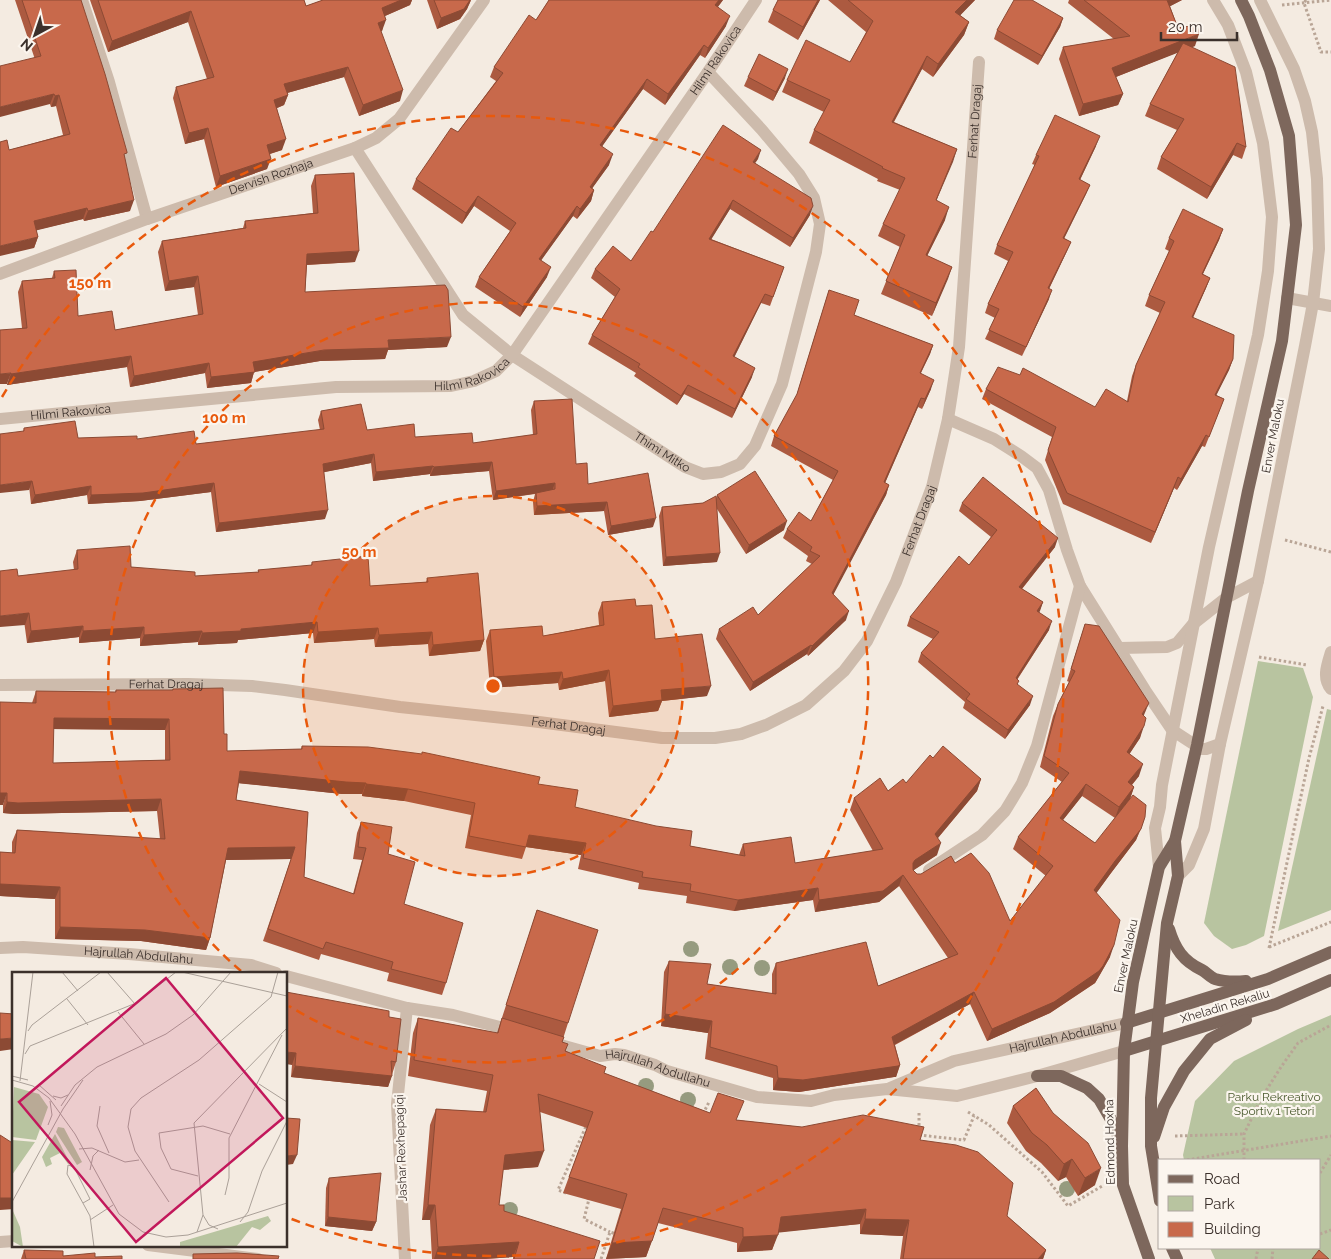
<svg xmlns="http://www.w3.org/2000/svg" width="1331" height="1259" viewBox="0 0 1331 1259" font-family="Raleway,sans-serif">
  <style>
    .green { fill: #b8c4a0 }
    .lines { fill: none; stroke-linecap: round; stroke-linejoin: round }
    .path { stroke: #b9a596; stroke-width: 3; stroke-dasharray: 2.5 2.5; stroke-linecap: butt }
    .minor { stroke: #cdbbac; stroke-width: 12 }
    .major { stroke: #7d675c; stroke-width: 12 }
    .tree { fill: #969b7f }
    .wall { fill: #ac5a40; fill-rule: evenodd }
    .shaded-wall { fill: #8c4a34 }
    .building { fill: #c8694b; stroke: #8c4a34; fill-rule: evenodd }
    .ring { fill: none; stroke: #e8590c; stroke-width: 2.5; stroke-dasharray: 9 6 }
    .labels { text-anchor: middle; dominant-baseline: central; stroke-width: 4.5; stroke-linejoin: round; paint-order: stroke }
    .street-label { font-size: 12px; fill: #3b302b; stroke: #fbf5ee }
    .park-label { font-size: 12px; fill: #4a5a2e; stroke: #fbf5ee }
    .inset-road { fill: none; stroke: #aaa098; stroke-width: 1 }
    .view { fill: #c2185b; fill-opacity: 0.15; stroke: #c2185b; stroke-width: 2.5 }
    .inset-edge { fill: none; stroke: #3b302b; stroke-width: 2.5 }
    .centre { fill: #e8590c; stroke: #fbf5ee; stroke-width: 2.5 }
    .ring-label { font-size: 15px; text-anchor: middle; font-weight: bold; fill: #e8590c; stroke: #fbf5ee; stroke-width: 4.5; stroke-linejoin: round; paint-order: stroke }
  </style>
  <rect width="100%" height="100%" fill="#f4ebe1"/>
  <g class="green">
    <polygon points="1258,661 1303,668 1313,697 1264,936 1246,945 1232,949 1214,936 1204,923"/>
    <polygon points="1327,709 1331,710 1331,910 1278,931"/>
    <polygon points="1331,1015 1331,1259 1215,1259 1210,1248 1320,1248 1320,1160 1184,1160 1183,1155 1195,1101 1234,1061 1298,1029"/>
  </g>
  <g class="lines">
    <g class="path">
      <polyline points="1306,0 1304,3 1321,52 1331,52"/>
      <polyline points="1282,5 1331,0"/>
      <polyline points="1285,540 1331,552"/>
      <polyline points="1259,657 1307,665"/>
      <polyline points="1269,947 1331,922"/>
      <polyline points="1269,948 1309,758 1323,706"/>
      <polyline points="968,1112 989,1125 1042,1172 1068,1206 1104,1185"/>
      <polyline points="919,1113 919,1129"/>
      <polyline points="703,1114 709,1102"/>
      <polyline points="919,1135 964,1140 974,1116"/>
      <polyline points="1175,1136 1244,1134"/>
      <polyline points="1187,1160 1331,1136"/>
      <polyline points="1244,1160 1244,1134 1262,1097 1281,1067 1298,1043 1331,1025"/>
      <polyline points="1320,1173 1331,1155"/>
      <polyline points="566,1193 558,1190 587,1124"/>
      <polyline points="587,1198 589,1199 584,1219 610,1232"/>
      <polyline points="1320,1234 1331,1230"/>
      <polyline points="601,1259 610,1232 616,1234"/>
      <polyline points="1256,1259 1258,1248"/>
      <polyline points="1272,1259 1273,1248"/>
    </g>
    <g class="minor">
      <polyline points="82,0 109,82 147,219"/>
      <path id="s1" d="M355,148l108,167 49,40 173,112 18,7 18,-2 19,-8 15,-18 27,-62 34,-132 4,-28 -6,-26 -15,-24 -37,-44 -54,-58"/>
      <path id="s2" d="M0,274l147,-55 208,-71 21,-10 23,-19 85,-119"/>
      <polyline points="1287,298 1331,306"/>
      <path id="s3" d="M0,419l336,-32 115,-1 23,-5 22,-10 16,-16 196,-283 48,-72"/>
      <polyline points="948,419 994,439 1021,456 1037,468 1049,490 1067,550 1080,586 1145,690 1172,730 1201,749 1206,749 1220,744"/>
      <polyline points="1120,648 1167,647 1177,643 1193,624 1226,598 1258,581"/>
      <path d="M1331,652c-4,13 -9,26 0,37"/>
      <path id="s4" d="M0,685l188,-1 64,2 33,4 115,17 131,14 131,17h53l26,-4 25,-9 40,-20 38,-34 23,-30 29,-59 36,-95 16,-68 11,-72 20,-285"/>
      <polyline points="1159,867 1155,828 1160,807 1162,785 1209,547 1258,335 1268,271 1272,217 1263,143 1246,72 1228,25 1213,0"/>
      <polyline points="929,870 982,835 1005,811 1022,783 1037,746 1080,586"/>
      <polyline points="1176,884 1178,876 1189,865 1204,829 1220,744 1258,581 1305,346 1313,303 1319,249 1317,179 1312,132 1305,101 1294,69 1260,0"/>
      <path id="s5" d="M0,948l23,-1 106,7 122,11 25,8"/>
      <polyline points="286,976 407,1008 453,1015 515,1031"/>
      <path id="s6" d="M550,1042l50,14 15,-2 9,1 31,10 12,6 90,26 54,4 23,-6 53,-6 70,7 80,-20 87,-25"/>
      <path id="s7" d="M890,1088l64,-27 172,-38"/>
      <polyline points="0,1242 14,1241"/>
      <polyline points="148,1245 258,1259"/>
      <polyline points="405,1259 397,1104 407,1008"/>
    </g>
    <g class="major">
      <path d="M1169,929c6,20 14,32 33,41 4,2 8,7 13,9 10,3 20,3 31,2"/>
      <polyline points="1126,1023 1268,979 1331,952"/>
      <polyline points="1124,1051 1276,1004 1331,980"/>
      <polyline points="1037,1076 1061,1076 1087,1088 1099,1099 1113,1123 1119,1139"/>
      <polyline points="1154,1137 1164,1107 1184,1071 1210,1039 1246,1020"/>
      <polyline points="1160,1201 1151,1146 1151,1098 1167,923 1178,876 1175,841 1197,745 1248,491 1282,341 1296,225 1289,136 1270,70 1249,16 1241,0"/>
      <polyline points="1172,1248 1177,1259"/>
      <polyline points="1149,1259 1123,1185 1122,1146 1124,1051 1133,982 1159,867 1175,841"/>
    </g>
  </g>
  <g class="tree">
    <circle cx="691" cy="949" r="8"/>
    <circle cx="730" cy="967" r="8"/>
    <circle cx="762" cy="968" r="8"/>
    <circle cx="646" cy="1086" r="8"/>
    <circle cx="688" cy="1100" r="8"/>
    <circle cx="1067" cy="1189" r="8"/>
    <circle cx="510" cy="1210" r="8"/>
  </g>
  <g class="wall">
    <polygon points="15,0 81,0 125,159 130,211 84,221 83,219 36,230 38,237 34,248 9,150 63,135 56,106 51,107"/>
    <polygon points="90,0 304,0 306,6 323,0 412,0 410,5 385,16 382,31 381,31 400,101 359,116 344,77 287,93 288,95 284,105 277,108 282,150 270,154 267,169 216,187 204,139 185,144 173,98 176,87 207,79 188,22 108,52"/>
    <polygon points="427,0 471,0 467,9 460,19 437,29"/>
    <polygon points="549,0 723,0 718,7 726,26 705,58 700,55 665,105 643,89 602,146 609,165 592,188 594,190 591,201 577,219 573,216 541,260 547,277 520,317 475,287 479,277 510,231 474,206 462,224 412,189 416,179 458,132 496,81 490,77 494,67 536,20"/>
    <polygon points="778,0 820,0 798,40 768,22 773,10"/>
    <polygon points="828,0 975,0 960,15 969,22 964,35 933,77 922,69 894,122 957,149 936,201 945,220 927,256 952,267 932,316 881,294 900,247 878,236 883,224 900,190 877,181 878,179 809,143 814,130 824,112 782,92 787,80 850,62 866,32"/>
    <polygon points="1069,0 1182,0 1170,6 1178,28 1195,46 1191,47 1246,147 1242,159 1233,155 1207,199 1157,169 1161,157 1177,130 1145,116 1150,104 1178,52 1116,77 1123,94 1118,105 1079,116 1059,59 1063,47 1114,39 1068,3"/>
    <polygon points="1063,18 1060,27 1038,65 994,39 997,30"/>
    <polygon points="748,77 785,78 773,101 744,86"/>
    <polygon points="1096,146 1080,180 1090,185 1086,194 1064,238 1071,242 1067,251 1049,289 1049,299 1022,356 985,339 995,318 985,313 988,304 1008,261 994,254 997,245 1035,165 1032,164 1036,155"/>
    <polygon points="758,159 755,163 810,215 790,247 730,209 711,239 784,267 770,306 761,303 734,357 752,377 732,418 684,394 677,405 634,376 636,373 588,344 592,335 615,297 591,278 595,269 631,261 653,232"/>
    <polygon points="315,175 355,262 307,265 305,292 447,347 388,350 385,359 320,361 254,372 251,383 207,388 205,373 130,387 127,367 7,385 22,328 18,292 22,281 52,278 54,271 78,316 115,330 198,315 194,287 165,291 158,252 162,241 243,228 245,221 313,213 311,186"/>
    <polygon points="1223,229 1219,240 1203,274 1210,278 1206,288 1193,318 1233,359 1229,370 1216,395 1224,399 1205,447 1202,446 1177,490 1174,488 1151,543 1063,504 1045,460 1052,437 982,399 986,389 1095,407 1127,401 1132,376 1136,365 1160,313 1145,306 1149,295 1169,251 1165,249 1169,238"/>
    <polygon points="829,290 854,315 933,345 930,354 921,373 931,389 922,409 918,407 885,483 889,485 886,495 833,594 846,620 808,656 807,654 750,691 716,639 719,629 758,615 812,564 806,561 808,556 783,538 787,529 811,521 833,480 771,446 774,436 796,397"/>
    <polygon points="534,401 576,464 588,484 653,527 608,535 604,511 534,515 533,502 535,494 493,500 489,471 430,476 430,474 373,481 371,463 324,472 325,519 216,532 211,492 140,501 88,504 87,495 31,504 23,432 24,428 78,438 137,439 196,444 320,430 318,420 321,411 367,430 415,437 473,443 533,435 531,410"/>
    <polygon points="717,495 784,530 746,554 717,509 717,562 663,566 659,516 662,507 703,503 716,498"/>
    <polygon points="962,503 1055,547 1022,589 1043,602 1039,612 1049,630 1017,680 1018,685 1030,705 1005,739 963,708 965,702 918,662 921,653 933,639 907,626 910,617 969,565 991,537 959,511"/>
    <polygon points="77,550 131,567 195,576 258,572 258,570 311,566 312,562 370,586 426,582 427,578 484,640 480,651 429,656 428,644 375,647 374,639 314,643 313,633 238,640 237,643 198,645 198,642 140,646 140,638 79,643 79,637 27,643 18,576 74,570 73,562"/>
    <polygon points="602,602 636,606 655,639 707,696 662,701 658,711 609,717 605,681 559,690 558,683 490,688 486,641 490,630 543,636 599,625 598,613"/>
    <path d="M1085,624l59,92 -4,22 -11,16 10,22 -7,9 2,2 -4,12 -15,19 -33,-22 -19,24 32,23 46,-14 -5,11 -25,33 -15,20 14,64 -12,21 -3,5 -45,30 -63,28 -17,-37 -75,41 5,20 -4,12h-2l-95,15 -26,-2v-12l-68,-19 3,-26 -47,-7 3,-54 5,-11 38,23 65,10v-20l4,-11 102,23 70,-28 -49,-72 -20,16 -64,10 -2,-12 -79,11 -48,-8 1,-7 -49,-7 1,-6 -61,-14 3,-14 -55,-8 -4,12 -57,-11 6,-33 -67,-14 -42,-5v-2h-20l-103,-11 -3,17 72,12 -4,65 49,17 9,-34 -9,-1 4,-26 4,-11 27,32 16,50 42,79 -4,12 -55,-14 2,-8 -68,-19 -2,6 -56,-19 28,-82 -65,1 -16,78 -4,12 -65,-9 -86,-2v-40l-55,-3v-44l12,1v-11l5,-12 143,9 -3,-28 -143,3 -11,-1v-8l29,-102 4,-12 79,1 1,-2h56l1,-1 51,45 3,17 74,-2 1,-3 236,38 37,23 115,39 49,9 4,-11 52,19 78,-12 -23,-41 4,-12 34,-7 18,-8 27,-25 48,21 -4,12 -39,47 -1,17 -24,15 4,4h4l34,-11 55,58 36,-45 -33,-27 5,-12 44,-55 -22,-15 13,-51 5,-12 11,-22 -2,-1zM53,729l112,1v30l-112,3z"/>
    <polygon points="537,910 568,1023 562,1042 566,1051 604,1073 710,1113 736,1120 920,1140 1046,1250 1043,1259 900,1259 903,1236 860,1234 860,1224 778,1232 772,1250 737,1252 737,1243 658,1223 646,1257 606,1259 621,1209 563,1193 587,1128 540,1112 538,1167 503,1170 499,1205 504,1211 594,1259 513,1259 513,1257 485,1259 432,1259 430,1220 422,1220 430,1125 436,1109 483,1112 487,1091 408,1076 413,1033 418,1018 497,1033"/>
    <polygon points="286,992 389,1017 396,1062 388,1087 291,1077 292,1065"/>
    <polygon points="1036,1088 1095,1185 1078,1196 1066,1177 1058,1181 1041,1163 1026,1151 1007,1123 1013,1106"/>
    <polygon points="329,1178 376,1222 372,1231 325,1226 326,1188"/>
    <polygon points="24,1250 63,1256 122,1259 21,1259"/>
  </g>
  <g class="shaded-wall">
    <polygon points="401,0 412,0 410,5 378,19 382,8"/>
    <polygon points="471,0 467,9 460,19 437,29 441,18"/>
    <polygon points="719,0 723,0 711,15 715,5"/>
    <polygon points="818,0 820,0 798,40 803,27"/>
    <polygon points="967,0 975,0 951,25 955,12"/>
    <polygon points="1166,0 1182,0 1163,10"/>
    <polygon points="191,11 188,22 108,52 112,41"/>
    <polygon points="730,16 726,26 705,58 708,48"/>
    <polygon points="1063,18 1060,27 1038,65 1042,56"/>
    <polygon points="386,20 382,31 374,34 378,23"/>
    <polygon points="969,22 964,35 933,77 938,64"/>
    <polygon points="1199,34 1195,46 1108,80 1112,68"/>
    <polygon points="704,45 700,55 665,105 668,94"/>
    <polygon points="927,56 922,69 887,134 892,122"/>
    <polygon points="348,67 344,77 280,95 284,84"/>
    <polygon points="788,69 785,78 773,101 776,92"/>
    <polygon points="647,79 643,89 596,155 600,145"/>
    <polygon points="403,90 400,101 359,116 363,105"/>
    <polygon points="54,94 50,104 0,117 0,107"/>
    <polygon points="1123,94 1118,105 1079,116 1083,104"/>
    <polygon points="59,95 56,106 51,107 55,96"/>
    <polygon points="288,95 284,105 270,111 274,100"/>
    <polygon points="208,128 204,139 185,144 189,133"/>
    <polygon points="1100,136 1096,146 1076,188 1079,179"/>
    <polygon points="286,139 282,150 263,156 267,145"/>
    <polygon points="1237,143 1233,155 1207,199 1211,187"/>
    <polygon points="957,149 953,162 931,213 936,200"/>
    <polygon points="761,150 758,159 749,171 753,162"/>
    <polygon points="613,154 609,165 586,197 590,187"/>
    <polygon points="271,159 267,169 216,187 220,176"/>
    <polygon points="1090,185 1086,194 1060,247 1063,238"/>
    <polygon points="594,190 591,201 577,219 580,209"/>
    <polygon points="478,196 474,206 462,224 466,213"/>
    <polygon points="134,200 130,211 84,221 88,211"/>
    <polygon points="733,200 730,209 706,248 709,239"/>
    <polygon points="577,206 573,216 535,269 539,259"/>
    <polygon points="813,206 810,215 790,247 793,238"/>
    <polygon points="949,207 945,220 921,268 926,255"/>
    <polygon points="87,208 83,219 30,232 34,221"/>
    <polygon points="1223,229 1219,240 1198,284 1202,274"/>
    <polygon points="38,237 34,248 0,256 0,246"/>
    <polygon points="1071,242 1067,251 1045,297 1048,288"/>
    <polygon points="359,251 355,262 303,265 307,254"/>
    <polygon points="551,267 547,277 520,317 523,307"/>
    <polygon points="952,267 948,279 932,316 936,303"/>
    <polygon points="198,276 194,287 165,291 169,281"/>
    <polygon points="1210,278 1206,288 1188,328 1192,317"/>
    <polygon points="1052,290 1049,299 1022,356 1026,347"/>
    <polygon points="765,294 761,303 730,366 733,356"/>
    <polygon points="451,337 447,347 388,350 385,359 320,361 254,372 251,383 207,388 211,377 253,362 388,340"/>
    <polygon points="933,345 930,354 916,382 920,373"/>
    <polygon points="131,356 127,367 7,385 11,374"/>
    <polygon points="1233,359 1229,370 1211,406 1215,395"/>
    <polygon points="209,363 205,373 130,387 134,376"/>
    <polygon points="755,368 752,377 732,418 735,409"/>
    <polygon points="11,373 7,384 0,384 0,374"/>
    <polygon points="934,380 931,389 922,409 925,399"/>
    <polygon points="688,385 684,394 677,405 681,396"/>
    <polygon points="921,398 918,407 881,492 884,482"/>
    <polygon points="1206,435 1202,446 1177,490 1181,479"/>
    <polygon points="374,454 371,463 320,473 323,464"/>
    <polygon points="492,462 489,471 430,476 434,467"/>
    <polygon points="433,466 430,474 373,481 376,472"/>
    <polygon points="1178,477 1174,488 1151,543 1155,532"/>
    <polygon points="32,481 29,490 0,493 0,485"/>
    <polygon points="214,483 211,492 140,501 88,504 91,495"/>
    <polygon points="555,483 552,491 493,500 496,491"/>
    <polygon points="889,485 886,495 829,603 832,593"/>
    <polygon points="91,486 87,495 31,504 35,495"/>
    <polygon points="607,502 604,511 534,515 537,506"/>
    <polygon points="328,510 325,519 216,532 219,523"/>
    <polygon points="656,518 653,527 608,535 611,526"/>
    <polygon points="787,521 784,530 746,554 749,545"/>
    <polygon points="1058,538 1055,547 1016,596 1019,587"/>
    <polygon points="720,553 717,562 663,566 666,557"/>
    <polygon points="1043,602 1040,611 1034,620 1037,611"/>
    <polygon points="849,611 846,620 808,656 812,646"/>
    <polygon points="29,613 25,625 0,627 0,616"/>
    <polygon points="1052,621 1049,630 1012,687 1016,678"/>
    <polygon points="317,622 313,633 238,640 237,643 198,645 202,633"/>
    <polygon points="83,626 79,637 27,643 31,631"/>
    <polygon points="144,627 140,638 79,643 83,631"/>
    <polygon points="378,628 374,639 314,643 318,632"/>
    <polygon points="202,631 198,642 140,646 144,635"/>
    <polygon points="432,632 428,644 375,647 379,635"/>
    <polygon points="484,640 480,651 429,656 433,645"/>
    <polygon points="811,645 807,654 750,691 753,682"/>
    <polygon points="609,670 605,681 559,690 563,679"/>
    <polygon points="562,672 558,683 490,688 494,677"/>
    <polygon points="711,686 707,696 662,701 658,711 609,717 613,706 661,690"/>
    <polygon points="1033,696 1030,705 1005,739 1008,730"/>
    <polygon points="1149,703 1144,715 1138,725 1142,714"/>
    <polygon points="54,718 169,719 165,730 49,729"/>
    <polygon points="1144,726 1140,738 1123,764 1127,752"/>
    <polygon points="1143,764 1139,776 1124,794 1128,782"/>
    <polygon points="240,771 366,783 362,794 342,794 236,783"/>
    <polygon points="981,779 977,791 931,846 935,834"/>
    <polygon points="366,784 408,789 404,801 362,796"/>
    <polygon points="1086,784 1082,796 1055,830 1060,818"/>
    <polygon points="1134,787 1130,799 1115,818 1119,807"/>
    <polygon points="0,793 7,793 3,805 0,805"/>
    <polygon points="161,799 157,811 14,814 3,813 7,802"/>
    <polygon points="1145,817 1136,840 1111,873 1090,902 1094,890"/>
    <polygon points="529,835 586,843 581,855 526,847"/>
    <polygon points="941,843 937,855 911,872 913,863 915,860"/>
    <polygon points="295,847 291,859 224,860 228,848"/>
    <polygon points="903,875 899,886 879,902 815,912 819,900"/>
    <polygon points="0,884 60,887 55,899 0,896"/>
    <polygon points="818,888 813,900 734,911 738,900"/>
    <polygon points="60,927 145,930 210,938 206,950 141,941 55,939"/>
    <polygon points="1114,945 1110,957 1098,978 1095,983 1050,1013 987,1041 992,1029"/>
    <polygon points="974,992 970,1004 888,1048 892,1037"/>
    <polygon points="665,1014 712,1021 708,1033 661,1026"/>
    <polygon points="14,1038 14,1049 0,1051 0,1039"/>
    <polygon points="286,1052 296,1053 292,1065 286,1064"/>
    <polygon points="900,1065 896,1077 894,1077 799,1092 773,1090 778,1078"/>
    <polygon points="295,1066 392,1076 388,1087 291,1077"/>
    <polygon points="544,1151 538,1167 499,1170 505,1155"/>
    <polygon points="297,1155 293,1164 286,1165 286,1156"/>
    <polygon points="1072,1159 1066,1177 1058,1181 1064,1164"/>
    <polygon points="1101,1168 1095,1185 1078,1196 1085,1178"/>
    <polygon points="0,1198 14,1198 14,1209 0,1210"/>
    <polygon points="428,1205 435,1205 430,1220 422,1220"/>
    <polygon points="866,1209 860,1224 775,1233 781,1217"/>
    <polygon points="328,1217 376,1222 372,1231 325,1226"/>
    <polygon points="865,1219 909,1220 903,1236 860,1234"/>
    <polygon points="778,1235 772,1250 737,1252 743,1237"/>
    <polygon points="652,1241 646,1257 606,1259 612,1243"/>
    <polygon points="519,1242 513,1257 485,1259 434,1259 438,1247"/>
    <polygon points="1046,1250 1043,1259 1038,1259"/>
  </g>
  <g class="building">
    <polygon points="22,0 81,0 105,74 127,152 127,153 124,154 134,200 88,211 87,208 34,221 38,237 0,246 0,142 7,140 9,150 70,134 59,95 55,96 54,94 0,107 0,66 41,56"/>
    <polygon points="98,0 304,0 306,6 323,0 401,0 382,8 386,20 378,23 403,90 363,105 348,67 284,84 288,95 274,100 286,139 267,145 271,159 220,176 208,128 189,133 176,87 214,77 191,11 112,41"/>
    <polygon points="434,0 470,0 464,9 441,18"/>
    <polygon points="549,0 719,0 715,5 730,16 708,48 704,45 668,94 647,79 600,145 613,154 590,187 594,190 580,209 577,206 539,259 551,267 523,307 479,277 516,223 478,196 466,213 416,179 451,128 458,132 503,73 494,67 529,15 536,20"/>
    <polygon points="778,0 818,0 803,27 773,10"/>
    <polygon points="848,0 967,0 955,12 969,22 938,64 927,56 892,122 957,149 936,200 949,207 926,255 952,267 936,303 886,281 905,235 883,224 905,178 882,168 883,167 814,130 830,100 787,80 806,40 850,62 873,21"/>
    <polygon points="1014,0 1032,0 1063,18 1042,56 997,30"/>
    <polygon points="1084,0 1167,0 1178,28 1197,25 1199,34 1112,68 1123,94 1083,104 1063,47 1130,36"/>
    <polygon points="1183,43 1235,67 1246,147 1237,143 1211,187 1161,157 1184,119 1150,104"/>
    <polygon points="759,54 788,69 776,92 748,77"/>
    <polygon points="1055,115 1100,136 1079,179 1090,185 1063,238 1071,242 1048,288 1052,290 1026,347 989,330 999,309 988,304 1013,252 997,245 1039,156 1036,155"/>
    <polygon points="723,125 761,150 753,162 811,198 813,206 793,238 733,200 709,239 784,267 773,297 765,294 733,356 755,368 735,409 688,385 681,396 638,367 640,364 592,335 620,289 595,269 613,246 631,261 651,231 653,232"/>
    <polygon points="354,173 359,251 307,254 305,292 445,285 448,290 451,337 388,340 389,348 324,350 253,362 255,372 211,377 209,363 134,376 131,356 11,374 11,373 0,374 0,330 27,328 22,281 55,278 54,271 76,270 78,316 112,311 115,330 203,314 198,276 169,281 162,241 246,228 245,221 318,213 315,175"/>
    <polygon points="1183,209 1223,229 1202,274 1210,278 1192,317 1234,335 1233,359 1215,395 1224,399 1209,437 1206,435 1181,479 1178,477 1155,532 1067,493 1048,450 1056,427 986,389 998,367 1020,375 1023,368 1095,407 1106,389 1128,402 1136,365 1165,302 1149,295 1174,241 1169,238"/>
    <polygon points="829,290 859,300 854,315 933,345 920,373 934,380 925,399 921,398 884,482 889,485 832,593 849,611 812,646 811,645 753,682 719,629 753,607 758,615 820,556 810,551 812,547 787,529 799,512 811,521 838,471 774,436 797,394"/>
    <polygon points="572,399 576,464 587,463 588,484 648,473 656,518 611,526 607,502 537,506 536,493 555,489 555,483 496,491 492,462 434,467 433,466 376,472 374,454 323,464 328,510 219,523 214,483 143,493 91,495 91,486 35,495 32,481 0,485 0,434 24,431 24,428 75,421 78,438 137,436 137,439 194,431 196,444 324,429 321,411 361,404 367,430 414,424 415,437 472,433 473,443 537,434 534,401"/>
    <polygon points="755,471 787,521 749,545 717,495"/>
    <polygon points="983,477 1058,538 1019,587 1043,602 1037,611 1052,621 1016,678 1019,681 1017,684 1033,696 1008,730 966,699 970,694 921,653 939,632 910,617 959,556 969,565 997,530 962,503"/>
    <polygon points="716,496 720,553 666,557 662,507 703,503"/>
    <polygon points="130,546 131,567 195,572 195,576 259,572 258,570 312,565 312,562 368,556 370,586 428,582 427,578 478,573 484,640 433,645 432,632 379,635 378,628 318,632 317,622 241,629 241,631 202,633 202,631 144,635 144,627 83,631 83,626 31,631 29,613 0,616 0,571 17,569 18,576 78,569 77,550"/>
    <polygon points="635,599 636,606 652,605 655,639 702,634 711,686 661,690 662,700 613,706 609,670 563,679 562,672 494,677 490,630 542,626 543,636 604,625 602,602"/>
    <path d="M1085,624l14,2 50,77 -7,11 4,4 -2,8 -17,26 16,12 -15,18 6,5 -15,20 -33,-23 -26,34 35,25 38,-48 13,10 -1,12 -4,12 -26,32 -21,29 26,30 -6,25 -11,21 -4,5 -45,31 -62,27 -18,-37 -82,45 8,28 -2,1 -95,14 -25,-2 -1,-12 -67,-19 2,-26 -47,-7 4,-53 42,3 -4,20 69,10v-31l90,-21 12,44 80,-32 -55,-79 -20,16 -64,9 -1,-12 -80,12 -48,-9 1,-7 -49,-7 1,-5 -60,-14 3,-15 -57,-8 -3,12 -57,-11 6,-33 -67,-14 -42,-5v-1l-20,-1 -106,-11 -4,29 72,12 -4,65 50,17 12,-46 -8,-1 3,-25 31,5 -4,27 27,8 -11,42 59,19 -17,60 -55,-14 2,-7 -67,-20 -3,7 -55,-20 27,-82 -67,1 -18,90 -65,-8 -85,-3v-40l-60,-3v-32l15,1 2,-23 148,9 -4,-40 -143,4 -11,-1v-9h-7v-91l36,1v-12l80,1v-2h57v-1l50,-1 1,46h3v17l75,-2v-3l66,1 54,7v-2l118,25 -2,7 40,6 -3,17 81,19 36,5 -2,15 55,10 -2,-12 48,-7 4,26 88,-14 -29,-51 26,-20 8,13 15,-12 3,4 24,-28 3,3 10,-12 38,33 -46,55 6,9 -26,17 -2,3v7l4,4h4l30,-18 4,7 16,-10 18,20 21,48 43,-55 -35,-29 51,-64 -25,-17 14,-52 17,-33 -4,-2zM54,718l115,1 1,41 -117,3z"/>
    <polygon points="537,910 598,930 568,1023 506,1005"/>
    <polygon points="286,992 389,1011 389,1017 401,1019 396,1062 391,1061 392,1076 295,1066 296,1053 286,1052"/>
    <polygon points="0,1013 14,1014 14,1038 0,1039"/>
    <polygon points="418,1018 498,1033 502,1018 564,1037 562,1042 568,1044 565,1051 606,1067 604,1073 710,1113 718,1093 744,1101 736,1120 802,1127 863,1115 924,1127 920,1140 956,1145 978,1152 1013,1183 1007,1216 1046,1250 1038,1259 903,1259 909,1220 865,1219 866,1209 781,1217 778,1235 743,1237 743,1228 663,1208 652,1241 612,1243 627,1194 569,1177 593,1112 538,1094 544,1151 505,1155 499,1205 504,1205 504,1211 600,1241 594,1259 514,1259 519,1242 438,1247 435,1205 428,1205 436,1109 486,1112 493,1075 414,1060"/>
    <polygon points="1036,1088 1053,1113 1088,1143 1101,1168 1085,1178 1072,1159 1064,1164 1047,1145 1032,1133 1013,1106"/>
    <polygon points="286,1118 300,1119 297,1155 286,1156 286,1158"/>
    <polygon points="0,1135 14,1144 14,1198 0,1198"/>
    <polygon points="381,1173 376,1222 328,1217 329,1178"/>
    <polygon points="24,1250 63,1251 63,1256 95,1253 95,1257 122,1256 122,1259 26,1259"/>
    <polygon points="1319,1250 1329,1259 1312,1259"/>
    <polygon points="237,1253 279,1256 278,1259 193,1259 193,1254"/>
  </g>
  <circle cx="493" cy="686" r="190" fill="#e8590c" fill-opacity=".12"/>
  <g class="ring">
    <circle cx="493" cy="686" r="190"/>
    <path d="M241 971A380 380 0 1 1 289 1006"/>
    <path d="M2 397A570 570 0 1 1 289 1218"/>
  </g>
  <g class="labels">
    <g class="street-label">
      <text stroke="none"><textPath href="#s3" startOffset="881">Hilmi Rakovica</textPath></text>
      <text stroke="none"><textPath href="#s4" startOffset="1441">Ferhat Dragaj</textPath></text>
      <text stroke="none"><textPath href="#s2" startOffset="288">Dervish Rozhaja</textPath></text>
      <text stroke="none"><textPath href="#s3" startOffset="476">Hilmi Rakovica</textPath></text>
      <text stroke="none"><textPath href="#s3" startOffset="71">Hilmi Rakovica</textPath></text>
      <text transform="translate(1273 436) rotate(-79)">Enver Maloku</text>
      <text stroke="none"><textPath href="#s1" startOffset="441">Thimi Mitko</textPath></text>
      <text stroke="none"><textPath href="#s4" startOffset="1036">Ferhat Dragaj</textPath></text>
      <text stroke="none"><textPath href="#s4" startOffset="166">Ferhat Dragaj</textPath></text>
      <text stroke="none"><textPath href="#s4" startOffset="571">Ferhat Dragaj</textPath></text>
      <text stroke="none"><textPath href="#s5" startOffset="139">Hajrullah Abdullahu</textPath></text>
      <text transform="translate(1126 956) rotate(-78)">Enver Maloku</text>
      <text transform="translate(1225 1006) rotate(-17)">Xheladin Rekaliu</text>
      <text stroke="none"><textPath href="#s7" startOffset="181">Hajrullah Abdullahu</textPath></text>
      <text stroke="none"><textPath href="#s6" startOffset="112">Hajrullah Abdullahu</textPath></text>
      <text transform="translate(1110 1142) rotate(-91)">Edmond Hoxha</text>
      <text transform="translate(401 1148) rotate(-92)">Jashar Rexhepagiqi</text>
    </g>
    <g class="park-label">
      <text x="1274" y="1097">Parku Rekreativo<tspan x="1274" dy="14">Sportiv 1 Tetori</tspan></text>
    </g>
  </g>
  <g transform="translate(12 972)">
    <rect width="275" height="275" fill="#f4ebe1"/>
    <path d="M2,115l25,7 9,13 -12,33 -24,-3zM46,155l6,1 18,34 -5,3 -21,-33zM43,162l15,29 -2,1 -8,-11 -10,5 2,6 -6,3 -4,-10zM0,168l23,2 -23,33zM1,239l7,16 3,20 -11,-6zM256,244l3,5 -11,9 -8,-3 -16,20h-56v-5z" fill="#b8c4a0"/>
    <path class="inset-road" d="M50,0l16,19M95,0l28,32M170,0l105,24M55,27l21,26M106,40l26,32M16,59l4,-6 69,-53M13,82l5,-8 106,-43 40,-31M0,104l16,4M0,108l21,6 16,12 26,36 44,80 24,18 23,5 22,-2 99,-32M8,109l13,-109M247,112l28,18M27,113l17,15M41,124l8,2 7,-3M49,134l14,-21 22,-18 69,-33 27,-19 38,-43M88,134l-3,20 12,27M51,137l20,-29M36,153l4,-10 -2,-14M67,177l13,-1 33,14 14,-2M78,198l3,-14 6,-6M186,204l-27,-7 -10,-21 -2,-15 44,-7 27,8M213,223l4,-17v-40l53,-103M0,230l51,-93M157,230l-34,-51 -7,-24 3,-18 10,-11 58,-38 72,-63 7,-25M71,231l7,-4 -16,-32 -6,-2 -1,9 23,42 4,31M191,243l6,10 9,4M78,248l23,-15M228,250l8,-10 14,-41 25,-50M185,260l6,-17 -9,-92 93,-95"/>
    <path class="view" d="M154,6l117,140 -147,124 -117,-140z"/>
    <rect width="275" height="275" class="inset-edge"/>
  </g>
  <circle cx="493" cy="686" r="8" class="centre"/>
  <g class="ring-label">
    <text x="90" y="288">150 m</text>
    <text x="224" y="423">100 m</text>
    <text x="359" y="557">50 m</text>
  </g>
  <rect x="1158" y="1159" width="162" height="90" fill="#fbf5ee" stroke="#aea6a0"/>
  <rect x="1168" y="1175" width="25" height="8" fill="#7d675c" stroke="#aea6a0"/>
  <text x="1204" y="1184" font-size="15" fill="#3b302b">Road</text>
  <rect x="1168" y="1196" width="25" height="15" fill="#b8c4a0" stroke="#aea6a0"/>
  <text x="1204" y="1209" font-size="15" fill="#3b302b">Park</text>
  <rect x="1168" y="1222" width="25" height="15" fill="#c8694b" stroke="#aea6a0"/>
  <text x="1204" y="1234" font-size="15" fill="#3b302b">Building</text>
  <g transform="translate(35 35) rotate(220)" stroke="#fbf5ee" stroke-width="4" paint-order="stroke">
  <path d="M0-4L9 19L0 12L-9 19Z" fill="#3b302b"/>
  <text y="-8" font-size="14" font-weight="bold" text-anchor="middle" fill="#3b302b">N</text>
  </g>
  <path d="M1161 32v8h76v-8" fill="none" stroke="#3b302b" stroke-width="2.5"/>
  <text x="1168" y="32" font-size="15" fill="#3b302b" stroke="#fbf5ee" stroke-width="4" paint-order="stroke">20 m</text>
</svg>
